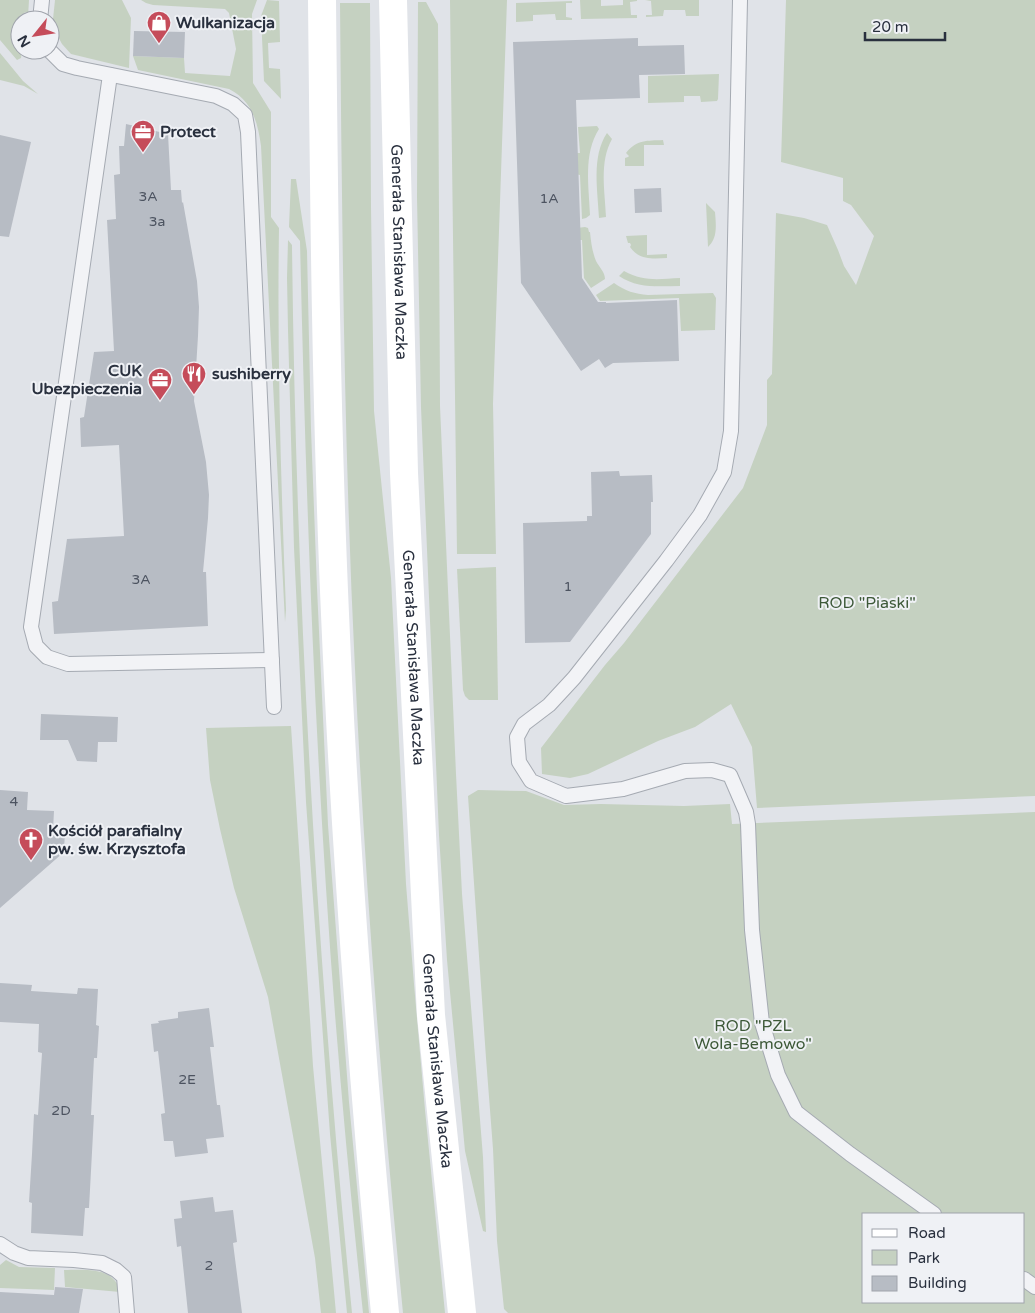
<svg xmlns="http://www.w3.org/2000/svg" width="1035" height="1313" viewBox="0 0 1035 1313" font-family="'Varela Round',sans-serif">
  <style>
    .green { fill: #c5d1c1; fill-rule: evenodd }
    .building { fill: #b7bcc4 }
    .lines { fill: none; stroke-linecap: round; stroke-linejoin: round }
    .service-casing { stroke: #a5aab2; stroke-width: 16 }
    .service { stroke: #f2f3f6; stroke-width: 14 }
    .secondary { stroke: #fff; stroke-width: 28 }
    .labels { text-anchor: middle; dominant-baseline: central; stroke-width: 4; stroke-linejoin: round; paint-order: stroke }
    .number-label { font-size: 14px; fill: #4c5360 }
    .poi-label { font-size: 16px; font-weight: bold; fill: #29303e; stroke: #eff1f5; text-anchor: start }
    .street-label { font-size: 16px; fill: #29303e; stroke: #eff1f5 }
    .park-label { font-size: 16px; fill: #3d5938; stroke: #eff1f5 }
  </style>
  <rect width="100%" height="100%" fill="#e0e3e8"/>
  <g class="green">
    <polygon points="0,0 29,0 28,17 26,20 20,20 20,50 22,50 21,58 17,60 0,40"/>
    <polygon points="55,0 122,0 131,18 129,68 71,54 62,44 55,31 53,19"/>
    <path d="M141,0h116l-5,14 1,69 18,29v105l8,11c-2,128 2,255 7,382l-1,12 -24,-476c-3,-23 -9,-46 -32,-57l-91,-19 -5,-14 51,2 1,15 45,3 6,-27 -7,-36 -4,-4 -72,-4 -7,-2z"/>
    <polygon points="267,0 279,1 280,42 268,43 269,68 280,69 281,99 264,81 261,16"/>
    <polygon points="450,0 507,0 493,404 496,554 457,554"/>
    <polygon points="580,0 601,0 601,6 623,5 623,0 637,0 637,1 630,2 631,15 637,15 637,18 581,19"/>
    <polygon points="645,0 699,0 699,16 686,16 685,10 664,10 663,16 646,17 646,15 652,15 651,1"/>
    <polygon points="786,0 1035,0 1035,796 757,808 752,747 731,704 695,727 658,741 588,774 570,778 542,774 541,748 605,665 624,643 743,488 767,425 767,380 772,374 776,213 804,218 827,225 838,250 844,266 856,285 874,236 851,205 843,201 843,178 781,162"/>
    <polygon points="572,1 572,3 566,3 566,17 572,18 572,20 556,20 555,14 533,15 533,21 516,22 516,3"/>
    <polygon points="418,2 426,2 438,24 440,406 456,774 462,894 483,1157 486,1232 483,1231 465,1151 447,960 439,835 421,407 417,197"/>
    <path d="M340,3h30l1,204 3,204 17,167 15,306 8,100 11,126 20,203h-42c-21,-214 -38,-429 -48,-644 -11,-222 -13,-444 -15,-666z"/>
    <polygon points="0,53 23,81 38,94 24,86 0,80"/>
    <polygon points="719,74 718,99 717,101 701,102 700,96 684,96 684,102 648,103 648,76"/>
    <path d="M597,126l2,3c-16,25 -10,57 -9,86l-4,3 -4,1 -2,-44 -5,-1 -1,-21h6l-2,-26z"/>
    <path d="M607,133l5,6c-13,23 -7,52 -6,78l-7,1c-1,-27 -8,-61 8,-85z"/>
    <path d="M663,140l1,5h-20v21h-19v-8l3,-1 1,-1 -3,-3c11,-14 21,-12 37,-13z"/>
    <path d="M291,179h5l11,72 4,178 6,159 11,237 21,277 20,211h-6c-15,-141 -28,-283 -37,-425 -14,-215 -21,-431 -26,-647l-11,-14z"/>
    <path d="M706,203l9,9c1,13 3,26 -7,35z"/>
    <path d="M585,227l3,1 1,4h1c1,10 2,19 6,29 3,6 9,11 9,18l-14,9 -7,-10 -2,-38h-5v-12z"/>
    <path d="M647,235v20l20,-1v4c-15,1 -28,2 -37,-11l1,-2 -1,-2h-2l-2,-7z"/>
    <path d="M288,240l4,5c4,356 25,713 60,1068h-5l-17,-179 -24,-332 -12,-254 -6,-218 -1,-52z"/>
    <path d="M624,271c20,11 35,8 56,7v8c-21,0 -42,3 -61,-10z"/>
    <path d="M614,283c11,8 21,11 34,12l65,-2 3,5 -1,32 -34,1 -2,-33 -79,3 -4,-6z"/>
    <polygon points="496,567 498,700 469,700 465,696 463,690 457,569"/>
    <polygon points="291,726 313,1066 336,1313 321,1313 315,1258 268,997 234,888 220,829 210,780 206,728"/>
    <path d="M478,790l48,1 38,14 37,-1 83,2 46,-2 2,20 303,-12v501h-527l-4,-4 -7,-68 -4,-92 -7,-91 -18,-262zM864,1214h160v88h-160z"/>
    <polygon points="6,1260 19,1267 55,1268 54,1290 0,1288 0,1265"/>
    <path d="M64,1270c20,0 51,-4 56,22l-55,-5z"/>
  </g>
  <g class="building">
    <polygon points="134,31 185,32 184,58 133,56"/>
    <polygon points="638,38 638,46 684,45 685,74 639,75 640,98 576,100 582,278 598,302 606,302 606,303 677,300 679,361 613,363 605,368 599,359 581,371 521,283 513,42"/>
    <polygon points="126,124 168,134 171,190 181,190 182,203 183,202 197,281 199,307 198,336 194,401 206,462 209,495 208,518 203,572 206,572 208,626 54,634 52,602 58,601 67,539 124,536 119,445 81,447 80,418 84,417 94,352 114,351 107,220 116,219 114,175 120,174 119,146 124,146"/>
    <polygon points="0,135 31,142 9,237 0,236"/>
    <polygon points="661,188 662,212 635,213 634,189"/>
    <polygon points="619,471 620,476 652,475 653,502 651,502 651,534 570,642 525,643 523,523 587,521 587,516 592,516 591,472"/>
    <polygon points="41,714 118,717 117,742 98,742 97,762 77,761 68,740 40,740"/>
    <polygon points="0,790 28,792 27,810 54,811 53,830 65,830 64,852 0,908"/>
    <polygon points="0,983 32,985 31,991 77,994 78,988 98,989 96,1025 99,1026 97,1058 94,1058 91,1115 94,1115 89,1208 85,1208 83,1236 31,1233 32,1203 29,1202 32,1154 34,1114 38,1115 42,1053 38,1052 39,1024 0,1022"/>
    <polygon points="209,1008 214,1047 210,1047 217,1105 220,1105 224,1137 206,1139 208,1153 175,1157 173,1141 164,1141 161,1114 165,1113 158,1051 154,1052 151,1024 159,1023 158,1021 178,1018 178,1012"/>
    <polygon points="213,1197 215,1212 233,1210 237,1242 233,1243 242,1313 188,1313 181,1246 177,1247 174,1219 182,1218 180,1201"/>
    <polygon points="55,1287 83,1289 79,1313 0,1313 0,1292 54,1295"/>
  </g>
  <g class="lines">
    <defs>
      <g id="service">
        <polyline points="740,0 731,431 724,472 700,515 666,561 574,678 549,705 524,724 517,737 519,762 531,781 566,796 623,789 685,771 712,770 730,775 746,812 748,824 752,930 762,1023 778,1075 796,1112 850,1154 934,1214"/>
        <polyline points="40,20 42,0"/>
        <polyline points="49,50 63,64 77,68 216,96 233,104 245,115 248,132 274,707"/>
        <polyline points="110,75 31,627 36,646 47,657 68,664 272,660"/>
        <polyline points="0,1244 14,1253 28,1258 74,1260 102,1263 116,1270 124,1277 127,1313"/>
        <polyline points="1024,1279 1035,1287"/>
      </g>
    </defs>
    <use href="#service" class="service-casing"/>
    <use href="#service" class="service"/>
    <g class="secondary">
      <path d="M322,0c2,205 4,410 13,614 10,234 28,467 50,699"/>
      <path id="s1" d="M393,0l11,473 27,542 31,298"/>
    </g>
  </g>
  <defs>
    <symbol id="shop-pin" viewBox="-11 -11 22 30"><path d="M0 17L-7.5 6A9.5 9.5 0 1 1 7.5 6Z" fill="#c54c5a" stroke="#eff1f5"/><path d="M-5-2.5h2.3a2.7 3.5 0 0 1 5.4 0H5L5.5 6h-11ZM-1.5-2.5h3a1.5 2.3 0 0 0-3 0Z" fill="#fff"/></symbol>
    <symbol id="office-pin" viewBox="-11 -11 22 30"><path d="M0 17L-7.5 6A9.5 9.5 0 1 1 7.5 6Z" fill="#c54c5a" stroke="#eff1f5"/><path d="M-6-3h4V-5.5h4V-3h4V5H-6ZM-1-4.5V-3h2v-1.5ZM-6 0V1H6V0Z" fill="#fff"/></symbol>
    <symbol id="restaurant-pin" viewBox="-11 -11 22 30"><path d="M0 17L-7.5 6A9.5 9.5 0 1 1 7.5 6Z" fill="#c54c5a" stroke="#eff1f5"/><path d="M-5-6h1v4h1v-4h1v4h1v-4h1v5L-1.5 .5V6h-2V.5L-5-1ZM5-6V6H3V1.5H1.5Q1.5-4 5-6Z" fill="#fff"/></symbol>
    <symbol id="church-pin" viewBox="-11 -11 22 30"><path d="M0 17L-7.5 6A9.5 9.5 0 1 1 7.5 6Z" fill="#c54c5a" stroke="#eff1f5"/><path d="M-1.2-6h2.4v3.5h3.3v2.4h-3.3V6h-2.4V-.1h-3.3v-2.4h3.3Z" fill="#fff"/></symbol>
  </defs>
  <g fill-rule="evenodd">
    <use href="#shop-pin" x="145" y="9" width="28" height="38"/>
    <use href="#office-pin" x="129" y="118" width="28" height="38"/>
    <use href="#restaurant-pin" x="180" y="360" width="28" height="38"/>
    <use href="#office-pin" x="146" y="366" width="28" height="38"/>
    <use href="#church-pin" x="17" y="826" width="28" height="38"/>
  </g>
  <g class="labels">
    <g class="number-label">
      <text x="148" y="196">3A</text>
      <text x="549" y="198">1A</text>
      <text x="157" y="221">3a</text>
      <text x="141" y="579">3A</text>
      <text x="568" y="586">1</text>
      <text x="14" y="801">4</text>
      <text x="187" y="1079">2E</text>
      <text x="61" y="1110">2D</text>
      <text x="209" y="1265">2</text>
    </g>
    <g class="poi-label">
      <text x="176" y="23">Wulkanizacja</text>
      <text x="160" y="132">Protect</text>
      <text x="142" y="371" text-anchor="end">CUK<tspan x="142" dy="18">Ubezpieczenia</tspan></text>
      <text x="212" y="374">sushiberry</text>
      <text x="48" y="831">Kościół parafialny<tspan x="48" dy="18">pw. św. Krzysztofa</tspan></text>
    </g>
    <g class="street-label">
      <text stroke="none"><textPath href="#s1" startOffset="252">Generała Stanisława Maczka</textPath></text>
      <text stroke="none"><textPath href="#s1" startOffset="658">Generała Stanisława Maczka</textPath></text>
      <text stroke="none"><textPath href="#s1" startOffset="1062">Generała Stanisława Maczka</textPath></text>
    </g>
    <g class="park-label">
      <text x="867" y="603">ROD "Piaski"</text>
      <text x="753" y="1026">ROD "PZL<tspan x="753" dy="18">Wola-Bemowo"</tspan></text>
    </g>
  </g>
  <rect x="862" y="1213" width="162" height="90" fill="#eff1f5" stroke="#a0a4ac"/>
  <rect x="872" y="1229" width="25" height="8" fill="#ffffff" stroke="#a0a4ac"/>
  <text x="908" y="1238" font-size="15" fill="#29303e">Road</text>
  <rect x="872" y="1250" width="25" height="15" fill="#c5d1c1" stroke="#a0a4ac"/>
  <text x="908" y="1263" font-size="15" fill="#29303e">Park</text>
  <rect x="872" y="1276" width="25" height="15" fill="#b7bcc4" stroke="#a0a4ac"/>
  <text x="908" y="1288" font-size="15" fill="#29303e">Building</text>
  <g transform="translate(35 35) rotate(240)"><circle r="24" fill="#eff1f5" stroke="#a0a4ac"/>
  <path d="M0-4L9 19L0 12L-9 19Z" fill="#c54c5a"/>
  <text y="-8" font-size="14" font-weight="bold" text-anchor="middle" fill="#29303e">N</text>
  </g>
  <path d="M865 32v8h80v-8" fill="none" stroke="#29303e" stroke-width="2.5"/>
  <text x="872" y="32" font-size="15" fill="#29303e" stroke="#eff1f5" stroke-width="4" paint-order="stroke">20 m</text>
</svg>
